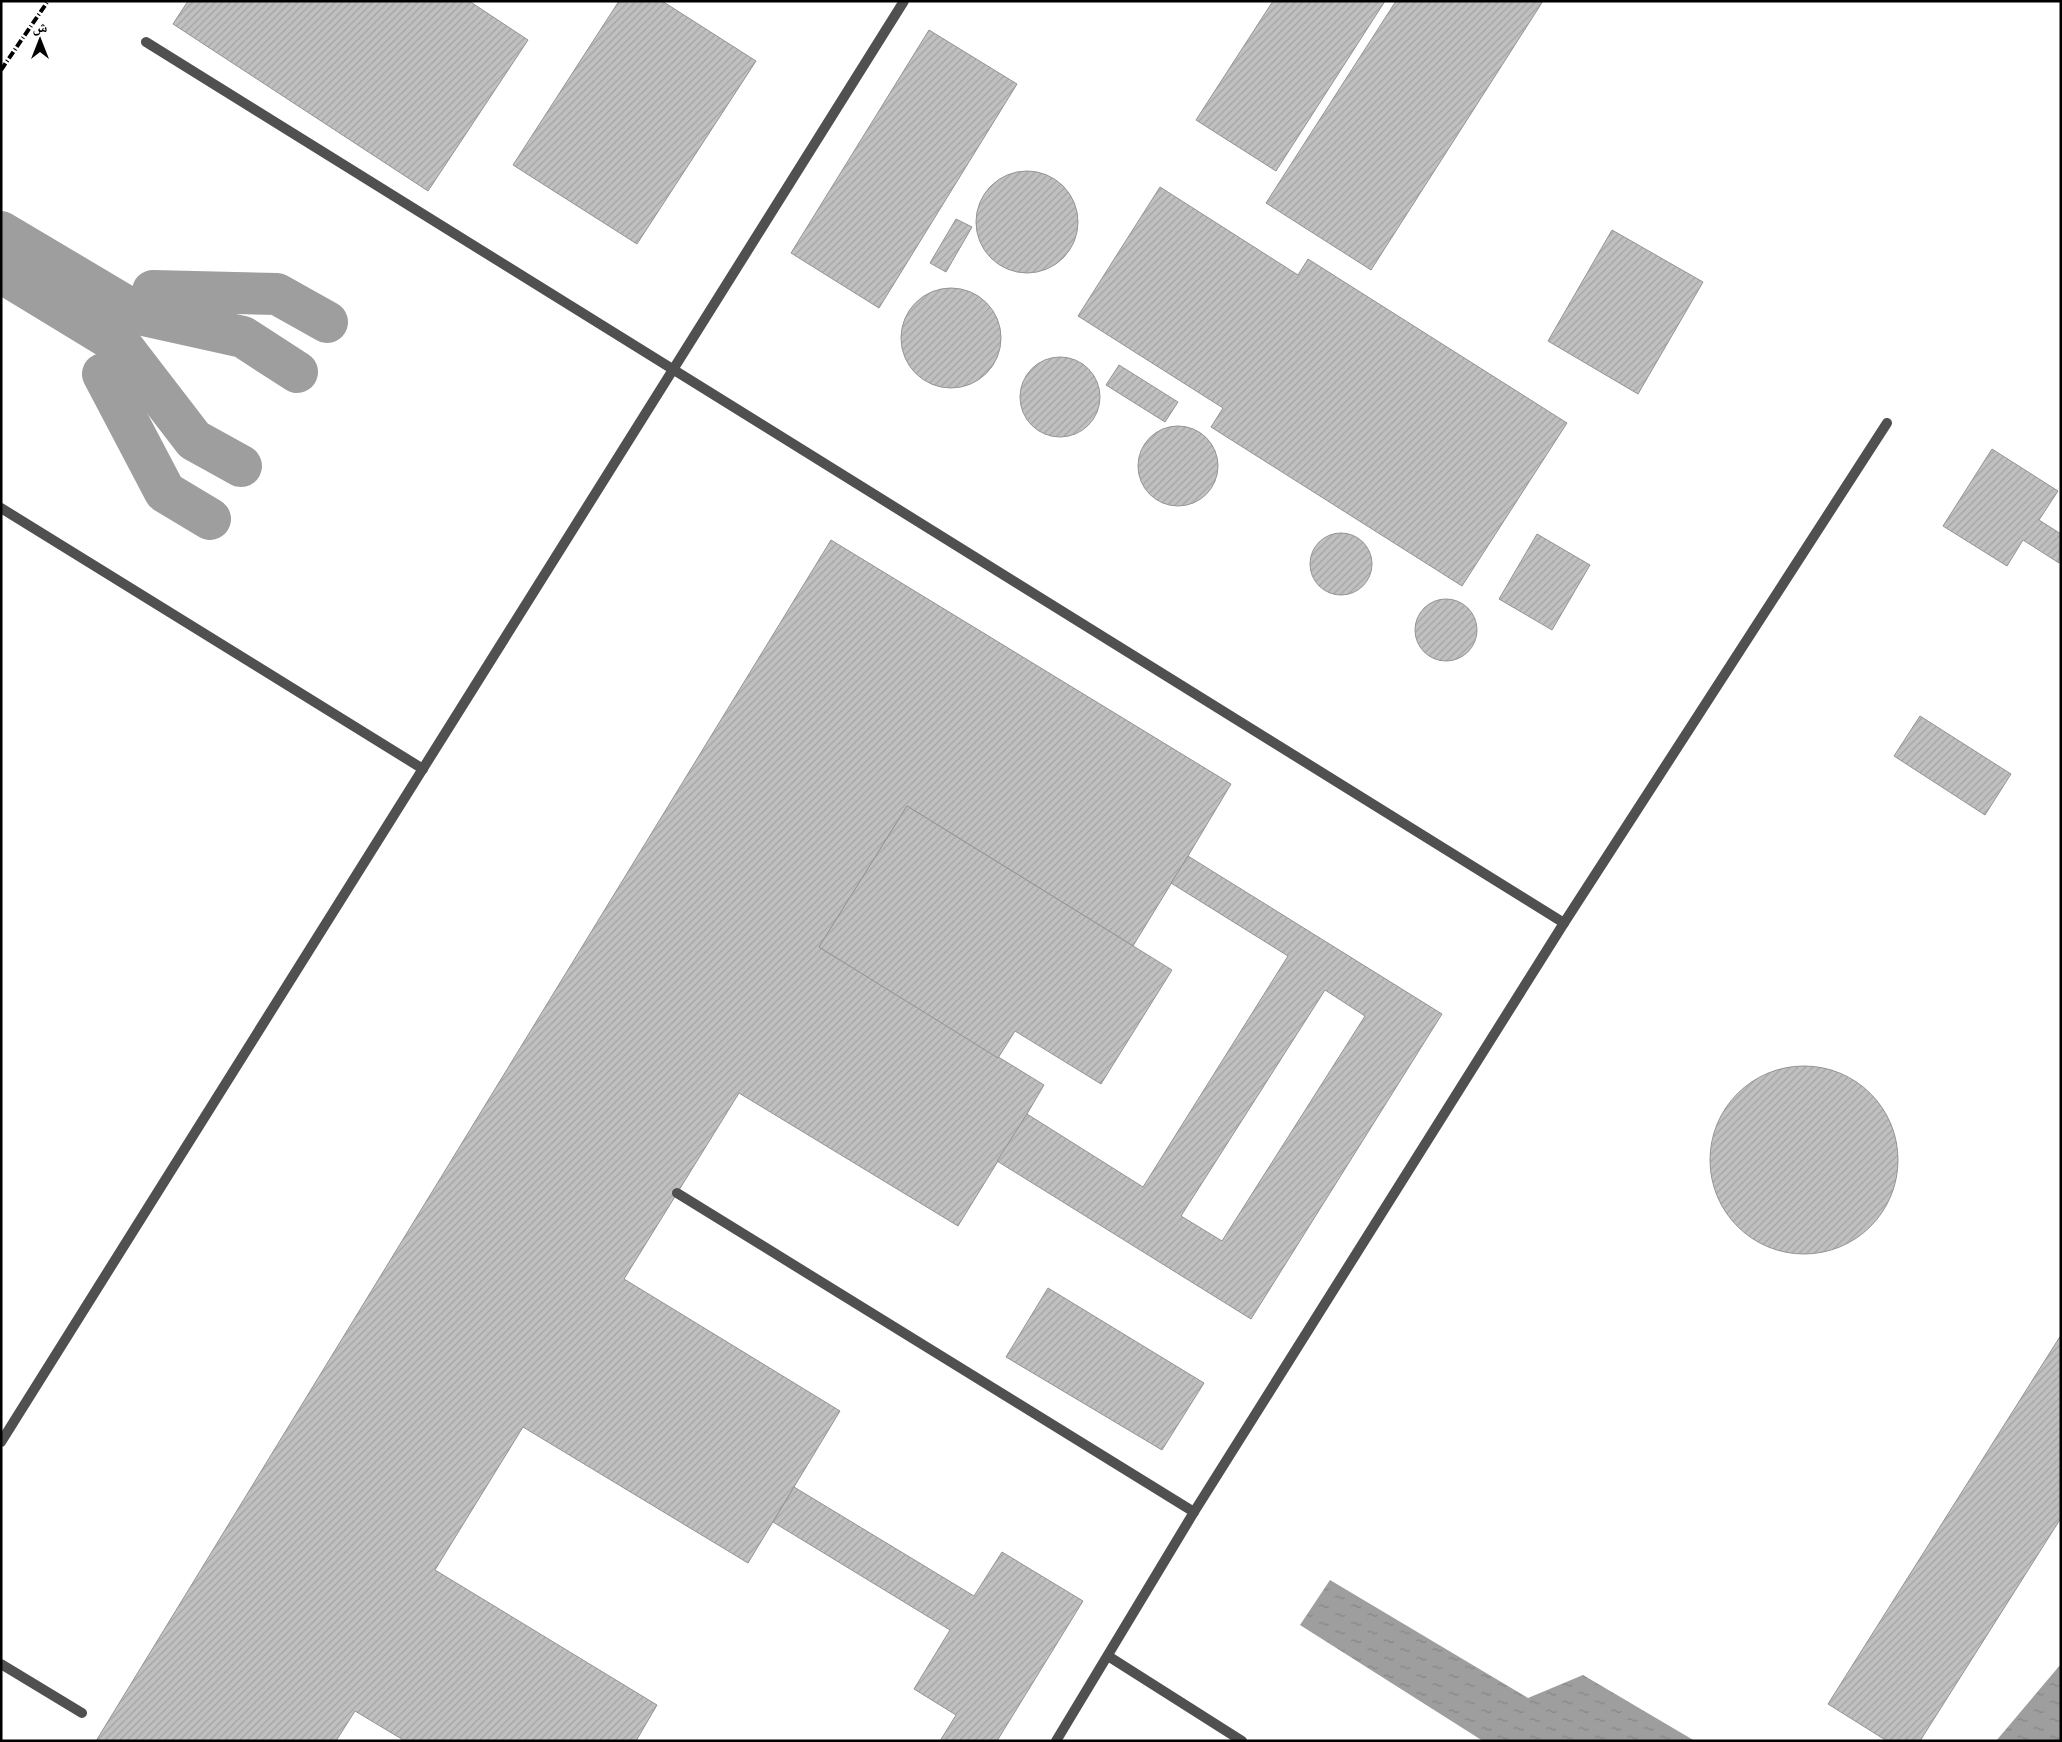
<svg xmlns="http://www.w3.org/2000/svg" width="2062" height="1742" viewBox="0 0 2062 1742" font-family="Manrope,'Noto Naskh Arabic',sans-serif">
  <style>
    .water { fill: url(#water-ripples) }
    .lines { fill: none; stroke-linecap: round; stroke-linejoin: round }
    .canal { stroke: #9e9e9e; stroke-width: 42 }
    .building { fill: url(#building-hatch); stroke: #949494; fill-rule: evenodd }
    .service { stroke: #505050; stroke-width: 10 }
    .rail { stroke: #000; stroke-width: 4; stroke-dasharray: 8 2.5 1 2.5; stroke-linecap: butt }
  </style>
  <defs>
    <pattern id="water-ripples" width="26" height="14" patternUnits="userSpaceOnUse" patternTransform="scale(1.25)"><rect width="26" height="14" fill="#9e9e9e"/><path d="M2 4q2-2 4 0t4 0M15 11q2-2 4 0t4 0" fill="none" stroke="#868686"/></pattern>
    <pattern id="building-hatch" width="6" height="6" patternUnits="userSpaceOnUse" patternTransform="scale(1.25)"><rect width="6" height="6" fill="#c0c0c0"/><path d="M-1 1l2-2M0 6l6-6M5 7l2-2" fill="none" stroke="#a3a3a3"/></pattern>
  </defs>
  <rect width="100%" height="100%" fill="#fff"/>
  <g class="water">
    <polygon points="1330,1580 1528,1698 1583,1675 1695,1741 1483,1741 1300,1625"/>
    <polygon points="2061,1664 2061,1741 1996,1741"/>
  </g>
  <g class="lines">
    <g class="canal">
      <polyline points="1,232 139,314 243,337 297,372"/>
      <polyline points="1,272 121,345 194,440 241,466"/>
      <polyline points="153,291 277,294 327,322"/>
      <polyline points="103,374 165,492 210,519"/>
    </g>
  </g>
  <g class="building">
    <polygon points="188,1 469,1 528,40 428,191 173,24"/>
    <polygon points="619,1 662,1 756,61 637,244 513,165"/>
    <polygon points="1273,1 1385,1 1276,171 1196,120"/>
    <polygon points="1396,1 1543,1 1371,270 1266,203"/>
    <polygon points="929,30 1017,84 879,308 791,253"/>
    <circle cx="1027" cy="222" r="51"/>
    <polygon points="1160,187 1298,275 1308,259 1567,423 1462,586 1211,427 1223,408 1078,316"/>
    <polygon points="956,219 972,227 946,272 930,263"/>
    <polygon points="1612,230 1703,282 1638,394 1548,341"/>
    <circle cx="951" cy="338" r="50"/>
    <circle cx="1060" cy="397" r="40"/>
    <polygon points="1119,365 1178,402 1165,422 1106,385"/>
    <circle cx="1178" cy="466" r="40"/>
    <polygon points="1992,449 2058,491 2039,520 2061,534 2059,563 2023,540 2007,566 1943,526"/>
    <circle cx="1341" cy="564" r="31"/>
    <polygon points="1537,534 1590,565 1552,630 1499,599"/>
    <polygon points="831,540 1231,784 1188,856 1133,946 907,806 819,947 1044,1085 1027,1114 958,1226 739,1093 624,1279 840,1411 748,1563 523,1427 435,1570 657,1705 636,1741 405,1741 355,1711 336,1741 96,1741"/>
    <circle cx="1446" cy="630" r="31"/>
    <polygon points="1920,716 2011,774 1985,815 1894,756"/>
    <polygon points="907,806 1172,970 1101,1084 1015,1031 998,1058 819,947"/>
    <path d="M1188,856l254,158 -191,305 -254,-158 30,-47 116,73 145,-231 -117,-73zM1325,990l40,26 -143,225 -41,-25z"/>
    <circle cx="1804" cy="1160" r="94"/>
    <polygon points="1048,1288 1204,1383 1162,1450 1006,1357"/>
    <polygon points="2061,1335 2061,1518 1920,1741 1887,1741 1828,1704"/>
    <polygon points="794,1487 974,1596 1002,1552 1083,1601 997,1741 940,1741 956,1715 914,1689 950,1630 773,1522"/>
  </g>
  <g class="lines">
    <g class="service">
      <polyline points="146,42 1564,923"/>
      <polyline points="1,508 423,769"/>
      <polyline points="677,1193 1194,1512"/>
      <polyline points="1,1442 904,1"/>
      <polyline points="1108,1656 1242,1741"/>
      <polyline points="1,1664 82,1713"/>
      <polyline points="1056,1741 1194,1512 1564,923 1887,423"/>
    </g>
    <polyline class="rail" points="1,70 48,1"/>
  </g>
  <rect width="2062" height="1742" fill="none" stroke="#000000" stroke-width="5"/>
  <g transform="translate(40 40)" stroke="#ffffff" stroke-width="4" paint-order="stroke">
  <path d="M0-4L9 19L0 12L-9 19Z" fill="#000000"/>
  <text y="-8" font-size="14" font-weight="bold" text-anchor="middle" fill="#000000">ش</text>
  </g>
</svg>
